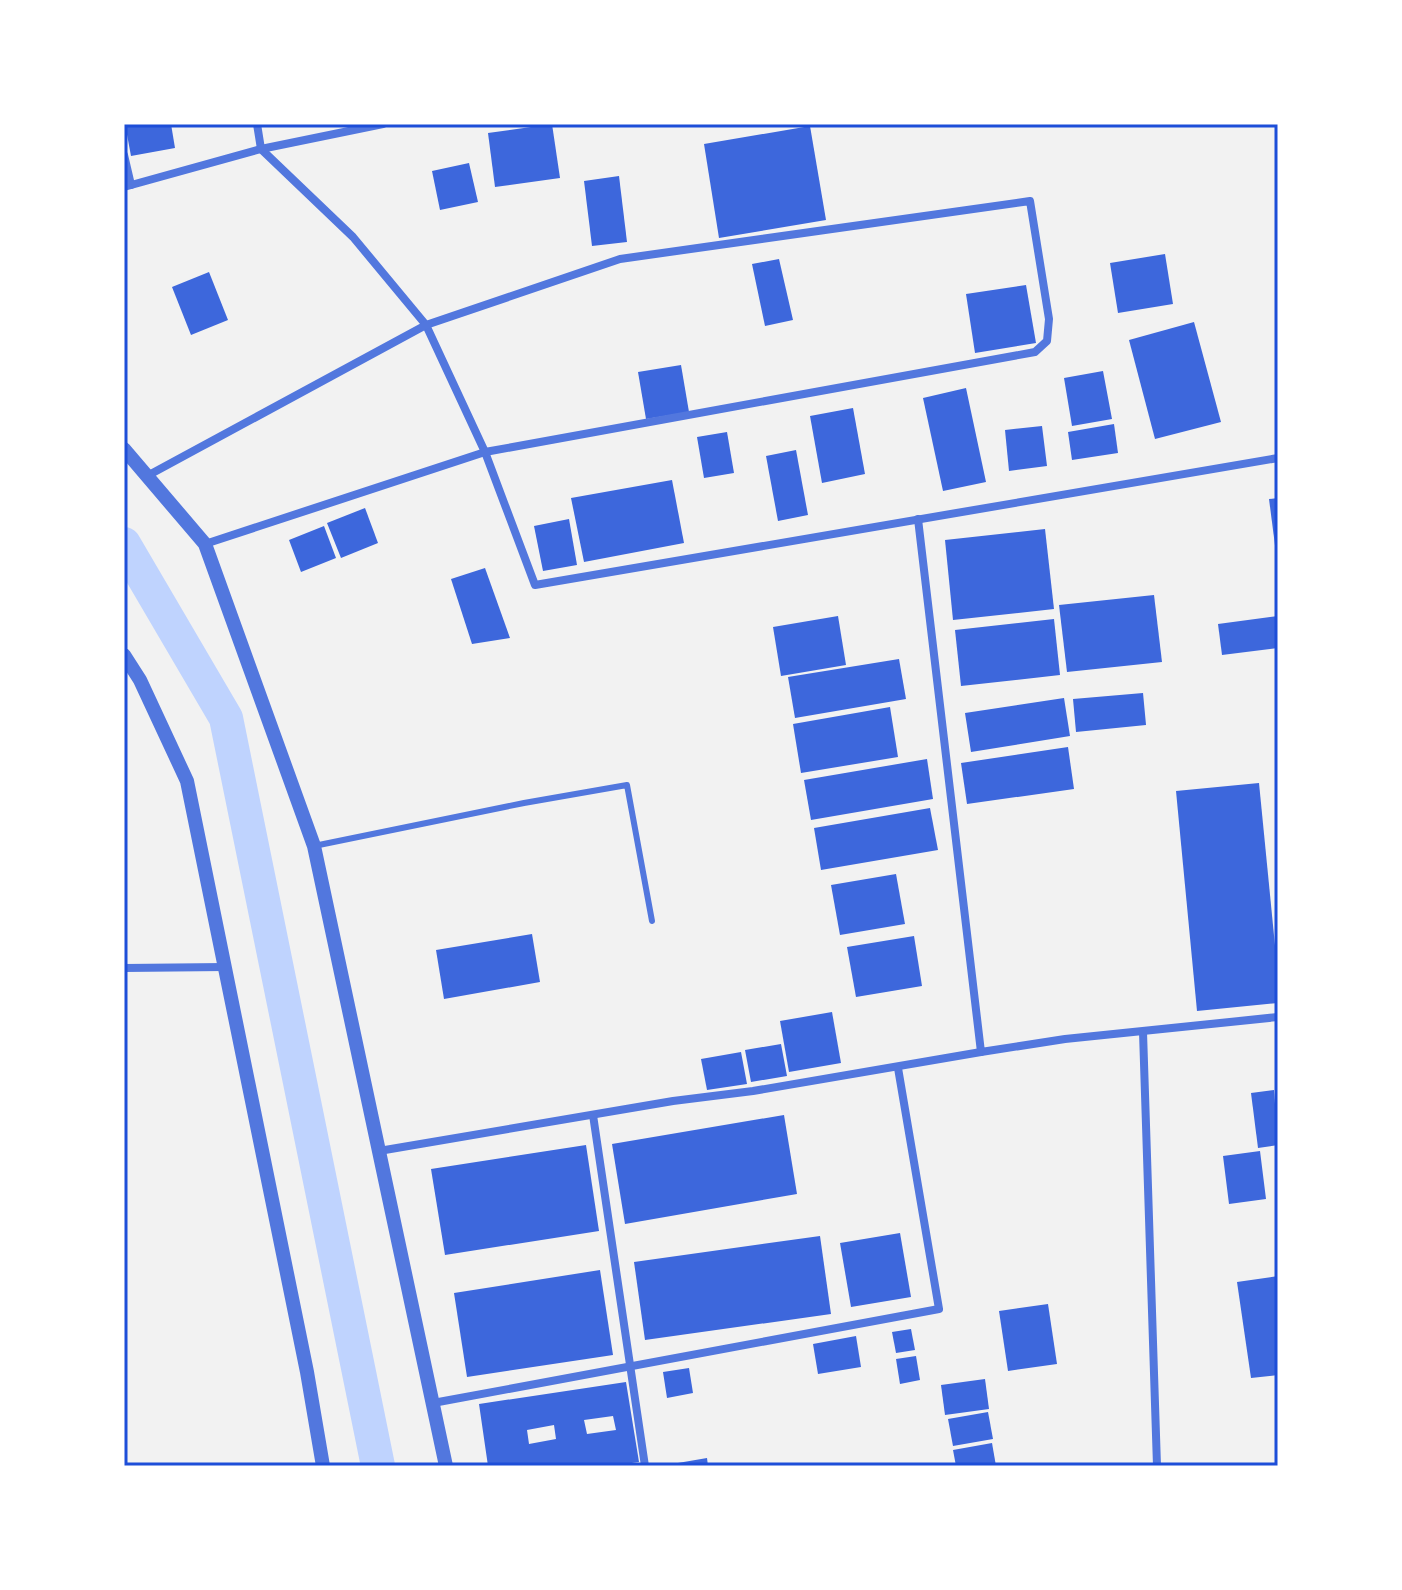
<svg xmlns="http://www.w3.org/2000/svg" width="1402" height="1590" viewBox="0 0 1402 1590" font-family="'PT Serif',serif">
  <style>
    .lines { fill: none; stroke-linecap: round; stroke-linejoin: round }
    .canal { stroke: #bfd3fe; stroke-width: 34 }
    .building { fill: #3d67dc; fill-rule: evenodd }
    .service { stroke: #5277de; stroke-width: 6 }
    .minor { stroke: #5277de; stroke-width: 8 }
    .tertiary { stroke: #5277de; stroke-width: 14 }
    .neatline { fill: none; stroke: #1d4ed8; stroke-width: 3 }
  </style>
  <rect width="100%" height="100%" fill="#f2f2f2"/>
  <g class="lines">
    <polyline class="canal" points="124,544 226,718 378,1466"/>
  </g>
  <g class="building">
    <polygon points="125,124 171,124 175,148 131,156"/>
    <polygon points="552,124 560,178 495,187 488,133"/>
    <polygon points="810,126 826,220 719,238 704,144"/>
    <polygon points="469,163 478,202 440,210 432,171"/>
    <polygon points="619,176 627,242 592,246 584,181"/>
    <polygon points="1165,254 1173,304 1118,313 1110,263"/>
    <polygon points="779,259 793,320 765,326 752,264"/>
    <polygon points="209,272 228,320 191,335 172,287"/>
    <polygon points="1026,285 1036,343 975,353 966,294"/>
    <polygon points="1194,322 1221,422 1155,439 1129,340"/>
    <polygon points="681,365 689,412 646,419 638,372"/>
    <polygon points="1103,371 1112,419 1072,426 1064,378"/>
    <polygon points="966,388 986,482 943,491 923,398"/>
    <polygon points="853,408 865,474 822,483 810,416"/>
    <polygon points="1114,424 1118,453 1072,460 1068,432"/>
    <polygon points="1042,426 1047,466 1009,471 1005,430"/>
    <polygon points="727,432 734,473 704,478 697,437"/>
    <polygon points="796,450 808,515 778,521 766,456"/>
    <polygon points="672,480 684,543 584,562 571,498"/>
    <polygon points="1278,498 1278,553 1276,553 1269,499"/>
    <polygon points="365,508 378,543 341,558 327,523"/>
    <polygon points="569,519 577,565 543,571 534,526"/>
    <polygon points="324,526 336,558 301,572 289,540"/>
    <polygon points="1045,529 1054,609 953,620 945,540"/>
    <polygon points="485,568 510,638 472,644 451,579"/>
    <polygon points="1154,595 1162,662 1067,672 1059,605"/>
    <polygon points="838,616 846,665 781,676 773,627"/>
    <polygon points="1278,616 1278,648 1222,655 1218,624"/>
    <polygon points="1054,619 1060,675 961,686 955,630"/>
    <polygon points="899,659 906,699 795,718 788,677"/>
    <polygon points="1143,693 1146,725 1076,732 1073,699"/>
    <polygon points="1064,698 1070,736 971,752 965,713"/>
    <polygon points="890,707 898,757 801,773 793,724"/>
    <polygon points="1068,747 1074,789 967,804 961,763"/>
    <polygon points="927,759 933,799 811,820 804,780"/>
    <polygon points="1259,783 1278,976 1278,1003 1197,1011 1176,791"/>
    <polygon points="930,808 938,850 821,870 814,828"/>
    <polygon points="896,874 905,924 840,935 831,885"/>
    <polygon points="532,934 540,982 444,999 436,950"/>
    <polygon points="914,936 922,986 856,997 847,947"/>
    <polygon points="832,1012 841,1063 789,1072 780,1021"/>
    <polygon points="781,1044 787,1076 751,1082 745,1050"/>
    <polygon points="741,1052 747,1084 707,1090 701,1059"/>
    <polygon points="1274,1090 1278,1145 1258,1148 1251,1093"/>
    <polygon points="784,1115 797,1194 625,1224 612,1144"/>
    <polygon points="586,1145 599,1231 445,1255 431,1169"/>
    <polygon points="1260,1151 1266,1199 1229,1204 1223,1156"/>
    <polygon points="900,1233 911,1297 851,1307 840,1243"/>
    <polygon points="820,1236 831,1314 645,1340 634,1262"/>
    <polygon points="600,1270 613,1355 467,1377 454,1293"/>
    <polygon points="1278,1276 1278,1375 1251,1378 1237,1282"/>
    <polygon points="1048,1304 1057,1364 1008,1371 999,1311"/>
    <polygon points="911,1329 915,1350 896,1353 892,1332"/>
    <polygon points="856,1336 861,1367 818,1374 813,1344"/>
    <polygon points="916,1356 920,1380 900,1384 896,1359"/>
    <polygon points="689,1368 693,1393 667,1398 663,1372"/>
    <polygon points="985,1379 989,1409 945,1415 941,1385"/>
    <path d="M626,1382l13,80 -29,4h-122l-9,-62zM613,1416l3,14 -29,4 -3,-14zM554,1425l2,14 -27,5 -2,-14z"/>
    <polygon points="988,1412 993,1439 953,1446 948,1419"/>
    <polygon points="992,1443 996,1466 956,1466 953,1450"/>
    <polygon points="707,1458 708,1466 672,1466 672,1464"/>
  </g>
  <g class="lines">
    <polyline class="service" points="314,846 524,803 627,785 652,921"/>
    <g class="minor">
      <polyline points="257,124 261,149 353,237 426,325 485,452 535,585 1278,458"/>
      <polyline points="124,155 131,185"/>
      <polyline points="124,187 261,149 383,124"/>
      <polyline points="147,476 426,325 620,259 1030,201 1049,319 1047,341 1035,352 485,452 205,544"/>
      <polyline points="918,519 981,1052 1065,1039 1278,1017"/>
      <polyline points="124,968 225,967"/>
      <polyline points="1143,1032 1157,1466"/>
      <polyline points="593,1115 645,1466"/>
      <polyline points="379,1151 673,1101 753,1091 981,1052"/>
      <polyline points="433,1403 939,1309 898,1068"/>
    </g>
    <g class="tertiary">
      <polyline points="124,449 205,544 314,846 446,1466"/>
      <polyline points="124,655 140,680 187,781 307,1372 323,1466"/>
    </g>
  </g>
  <rect width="1402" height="1590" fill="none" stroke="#ffffff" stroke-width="252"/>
  <rect x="126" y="126" width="1150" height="1338" class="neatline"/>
</svg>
